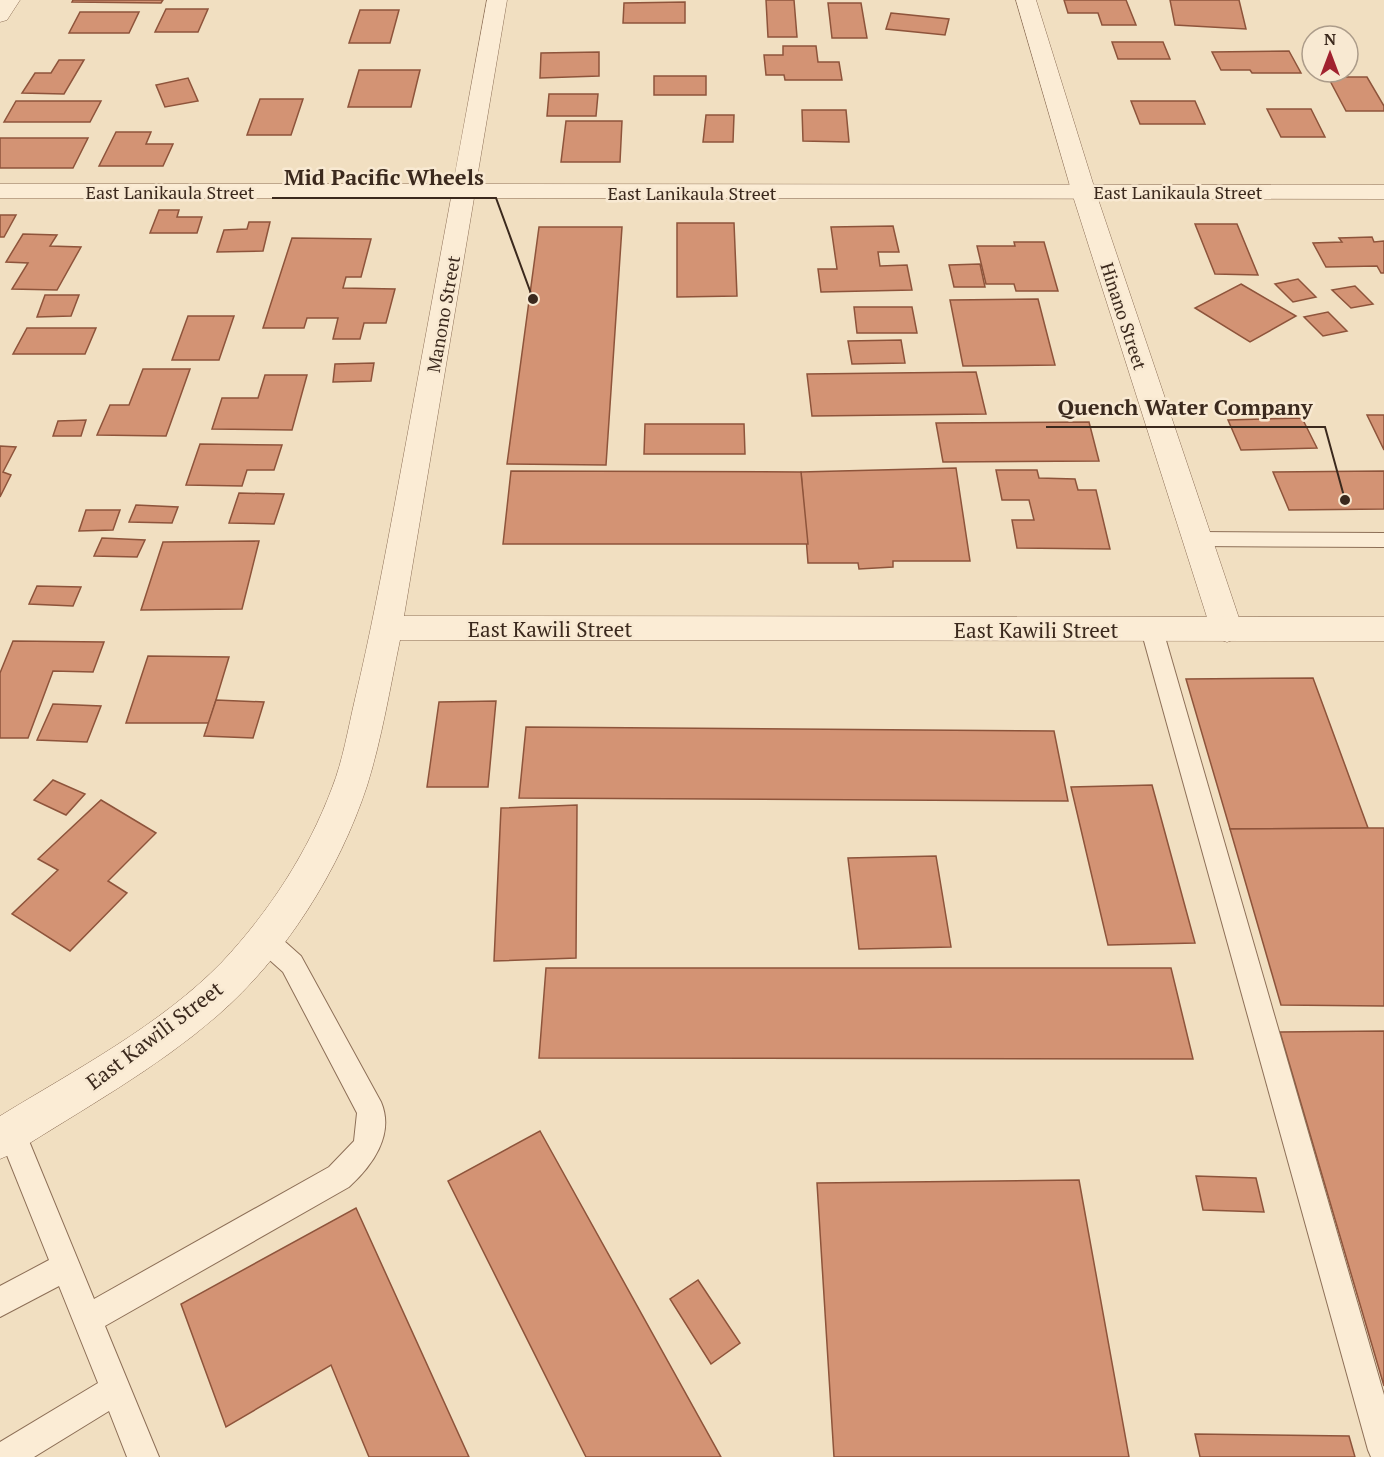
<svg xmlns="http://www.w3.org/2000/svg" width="1384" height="1457" viewBox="0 0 1384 1457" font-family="'PT Serif',serif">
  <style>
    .building { fill: #d39374; stroke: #8e543b; stroke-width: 1.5 }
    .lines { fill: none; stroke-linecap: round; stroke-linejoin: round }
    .service-casing { stroke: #8d6f57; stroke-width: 2 }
    .minor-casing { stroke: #8d6f57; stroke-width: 1 }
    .tertiary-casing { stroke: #8d6f57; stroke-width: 1 }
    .service { fill: #fbecd5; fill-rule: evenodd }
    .minor { fill: #fbecd5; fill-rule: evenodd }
    .tertiary { fill: #fbecd5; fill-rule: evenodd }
    .labels { text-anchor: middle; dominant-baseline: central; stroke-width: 5; stroke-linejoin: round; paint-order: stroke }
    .far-street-label { font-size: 18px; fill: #3b291d; stroke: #f8e9d2 }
    .street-label { font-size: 21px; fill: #3b291d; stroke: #f8e9d2 }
    .leader { fill: none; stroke: #3b291d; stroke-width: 2 }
    .callout-dot { fill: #3b291d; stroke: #f8e9d2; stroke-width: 2 }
    .callout-label { font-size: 22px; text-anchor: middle; font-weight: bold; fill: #3b291d; stroke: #f8e9d2; stroke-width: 5; stroke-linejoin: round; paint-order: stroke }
  </style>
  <rect width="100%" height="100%" fill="#f1dfc1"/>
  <g class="building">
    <polygon points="73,0 163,0 161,3 72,2"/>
    <polygon points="766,0 794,0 797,37 768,37"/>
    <polygon points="1064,0 1126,0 1136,25 1102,25 1098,13 1068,13"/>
    <polygon points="1170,0 1239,0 1246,29 1175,25"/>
    <polygon points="685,2 685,23 623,23 624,3"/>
    <polygon points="828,3 861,3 867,38 832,38"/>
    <polygon points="166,9 208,9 198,32 155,32"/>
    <polygon points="360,10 399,10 390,43 349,43"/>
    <polygon points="80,12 139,12 129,33 69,33"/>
    <polygon points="891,13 949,19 945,35 886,29"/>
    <polygon points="1112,42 1163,42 1170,59 1118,59"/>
    <polygon points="783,46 816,46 818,62 839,62 842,80 785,80 784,75 766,75 764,55 783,55"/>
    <polygon points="1289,51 1301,73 1252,73 1250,70 1221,70 1212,52"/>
    <polygon points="599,52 599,76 540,78 541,53"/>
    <polygon points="59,60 84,60 64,94 22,93 35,73 51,73"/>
    <polygon points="359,70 420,70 411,107 348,107"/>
    <rect x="654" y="76" width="52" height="19"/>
    <polygon points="1328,77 1367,77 1384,106 1384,111 1346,111"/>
    <polygon points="188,78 198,101 165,107 156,85"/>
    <polygon points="549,94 598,94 596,116 547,116"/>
    <polygon points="260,99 303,99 291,135 247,135"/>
    <polygon points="16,101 101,101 90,122 4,122"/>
    <polygon points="1131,101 1195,101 1205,124 1140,124"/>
    <polygon points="1267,109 1311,109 1325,137 1281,137"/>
    <polygon points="802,110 846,110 849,142 803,141"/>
    <polygon points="706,115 734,115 733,142 703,142"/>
    <polygon points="566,121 622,121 620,162 561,162"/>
    <polygon points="116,132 151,132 146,144 173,144 163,166 99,166"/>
    <polygon points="0,138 88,138 73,168 0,168"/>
    <polygon points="159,210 179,210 177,217 202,217 197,233 150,233"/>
    <polygon points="0,215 16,215 4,237 0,237"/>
    <polygon points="249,222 270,222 263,251 217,252 224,230 247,229"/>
    <polygon points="677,223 734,223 737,296 677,297"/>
    <polygon points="1195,224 1237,224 1258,275 1215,274"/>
    <polygon points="893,226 899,252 878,252 880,266 907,265 912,290 821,292 818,269 837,269 831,227"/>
    <polygon points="539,227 622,227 606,465 507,464"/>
    <polygon points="23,234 57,235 50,246 81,247 57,290 12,289 28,263 6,262"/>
    <polygon points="1372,237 1374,242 1384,241 1384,273 1381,273 1377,266 1326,267 1313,243 1342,242 1339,238"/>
    <polygon points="292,238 371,239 361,277 346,277 343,288 395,289 386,323 364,323 360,339 333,339 338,318 307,318 304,328 263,328"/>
    <polygon points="1014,242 1044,242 1058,291 1016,291 1014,284 986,284 977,246 1015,246"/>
    <polygon points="980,264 985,287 954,287 949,265"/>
    <polygon points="1298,279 1316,297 1293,302 1275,284"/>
    <polygon points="1241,284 1296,316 1250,342 1195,308"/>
    <polygon points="1355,286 1373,304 1351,308 1332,290"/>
    <polygon points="45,295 79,295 71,316 37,317"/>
    <polygon points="1038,299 1055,365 963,366 950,300"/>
    <polygon points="854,307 912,307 917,333 857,333"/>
    <polygon points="1328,312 1347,331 1323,336 1304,317"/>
    <polygon points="188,316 234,316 219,360 172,360"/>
    <polygon points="27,328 96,328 85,354 13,354"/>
    <polygon points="901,340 905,363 852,364 848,341"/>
    <polygon points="374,363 371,381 333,382 335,364"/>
    <polygon points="143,369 190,369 166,436 97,435 110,405 129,405"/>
    <polygon points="976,372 986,414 812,416 807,374"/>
    <polygon points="265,375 307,375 292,430 212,429 222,398 258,398"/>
    <polygon points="1367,415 1384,415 1384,450"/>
    <polygon points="1302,418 1317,448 1241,450 1228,420"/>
    <polygon points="86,420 81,436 53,436 58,421"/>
    <polygon points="1089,422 1099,461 943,462 936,423"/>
    <polygon points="645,424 744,424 745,454 644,454"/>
    <polygon points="200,444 282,445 274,470 247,470 242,486 186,485"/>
    <polygon points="0,446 16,447 3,472 11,475 0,497"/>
    <polygon points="956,468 970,561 893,561 893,567 859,569 858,563 808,563 801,472"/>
    <polygon points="996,470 1037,470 1039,478 1075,479 1078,490 1096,490 1110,549 1017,548 1012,520 1034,520 1029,500 1002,500"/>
    <polygon points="511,471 801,472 808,544 503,544"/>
    <polygon points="1384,471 1384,509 1289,510 1273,472"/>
    <polygon points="239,493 284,494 274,524 229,523"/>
    <polygon points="136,505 178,507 172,523 129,522"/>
    <polygon points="86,510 120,510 113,530 79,531"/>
    <polygon points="102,538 145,540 137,557 94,556"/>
    <polygon points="259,541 242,609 141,610 163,542"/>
    <polygon points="37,586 81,587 73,606 29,604"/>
    <polygon points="13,641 104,642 93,672 53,671 28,738 0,738 0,673"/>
    <polygon points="148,656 229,657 209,723 126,723"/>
    <polygon points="1313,678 1368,828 1230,829 1186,679"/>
    <polygon points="216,700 264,702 253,738 204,736"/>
    <polygon points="496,701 488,787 427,787 439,702"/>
    <polygon points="53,704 101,706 87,742 37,740"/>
    <polygon points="526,727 1054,731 1068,801 519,798"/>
    <polygon points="53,780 85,794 66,815 34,800"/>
    <polygon points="1152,785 1195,943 1108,945 1071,787"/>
    <polygon points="101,800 156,833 108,881 127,893 70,951 12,914 58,870 38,859"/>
    <polygon points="577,805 576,958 494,961 501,808"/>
    <polygon points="1368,828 1384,828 1384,1006 1281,1005 1230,829"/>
    <polygon points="936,856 951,947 859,949 848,858"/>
    <polygon points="546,968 1171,968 1193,1059 539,1058"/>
    <polygon points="1384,1031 1384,1386 1280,1032"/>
    <polygon points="540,1131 721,1457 586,1457 448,1181"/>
    <polygon points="1196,1176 1256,1178 1264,1212 1203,1210"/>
    <polygon points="1079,1180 1129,1457 834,1457 817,1183"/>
    <polygon points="356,1208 469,1457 369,1457 331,1365 226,1427 181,1304"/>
    <polygon points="698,1280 740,1343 711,1364 670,1299"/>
    <polygon points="1195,1434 1349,1436 1355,1457 1200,1457"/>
  </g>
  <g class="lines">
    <defs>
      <g id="service">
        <polygon points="1197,532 1384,533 1384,547 1197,546 1190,544 1187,539 1190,534"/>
        <polygon points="1152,622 1160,624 1163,630 1384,1395 1384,1457 1371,1457 1368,1450 1141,630 1144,624"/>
        <path d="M264,928l9,3 28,25 80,146c14,33 -9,64 -32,85l-244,139 54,131h-32l-18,-46 -75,46h-34v-15l98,-59 -39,-97 -59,31v-31l49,-26 -49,-122 2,-14 10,-4 10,4 72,175 235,-132 25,-26 3,-28 -74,-141 -28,-25 -4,-8 4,-8z"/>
      </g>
      <g id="minor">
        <polygon points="0,0 20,0 7,20 0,22"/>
        <polygon points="1016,0 1036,0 1096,193 1243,630 1238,638 1227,642 1216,638 1211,630 1072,193"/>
      </g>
      <path id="tertiary" d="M487,0h20l-31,184 908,1v14l-910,-1 -70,418 980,1v24l-984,-1c-10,48 -18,98 -33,146 -28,85 -82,171 -150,230 -61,53 -134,93 -203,137l-14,6v-43c75,-46 161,-91 222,-154 47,-50 86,-110 110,-174 11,-28 16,-59 23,-89 15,-63 27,-127 39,-191 19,-103 38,-207 57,-310h-451v-14h453z"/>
    </defs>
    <use href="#service" class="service-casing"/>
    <use href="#minor" class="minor-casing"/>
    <use href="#tertiary" class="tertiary-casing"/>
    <use href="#service" class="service"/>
    <use href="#minor" class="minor"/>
    <use href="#tertiary" class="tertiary"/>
  </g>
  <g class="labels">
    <g class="far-street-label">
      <text x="170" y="192">East Lanikaula Street</text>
      <text x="1178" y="192">East Lanikaula Street</text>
      <text x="692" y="193">East Lanikaula Street</text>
      <text transform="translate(443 314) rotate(-80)">Manono Street</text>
      <text transform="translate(1124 316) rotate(72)">Hinano Street</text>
    </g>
    <g class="street-label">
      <text x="550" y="629">East Kawili Street</text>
      <text x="1036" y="630">East Kawili Street</text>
      <text transform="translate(154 1035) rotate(-37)">East Kawili Street</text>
    </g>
  </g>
  <path class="leader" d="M533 299L496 198H272M1345 500L1325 427H1046"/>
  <g class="callout-dot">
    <circle cx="533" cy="299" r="6"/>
    <circle cx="1345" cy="500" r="6"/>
  </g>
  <g class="callout-label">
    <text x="384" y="185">Mid Pacific Wheels</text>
    <text x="1185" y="415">Quench Water Company</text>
  </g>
  <g transform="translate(1330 54)"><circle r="28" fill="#f8e9d2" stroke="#ac9c8a" stroke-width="1.5"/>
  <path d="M0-4.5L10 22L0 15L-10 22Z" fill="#a1222f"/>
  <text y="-9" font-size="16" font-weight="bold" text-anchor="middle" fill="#3b291d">N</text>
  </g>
</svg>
